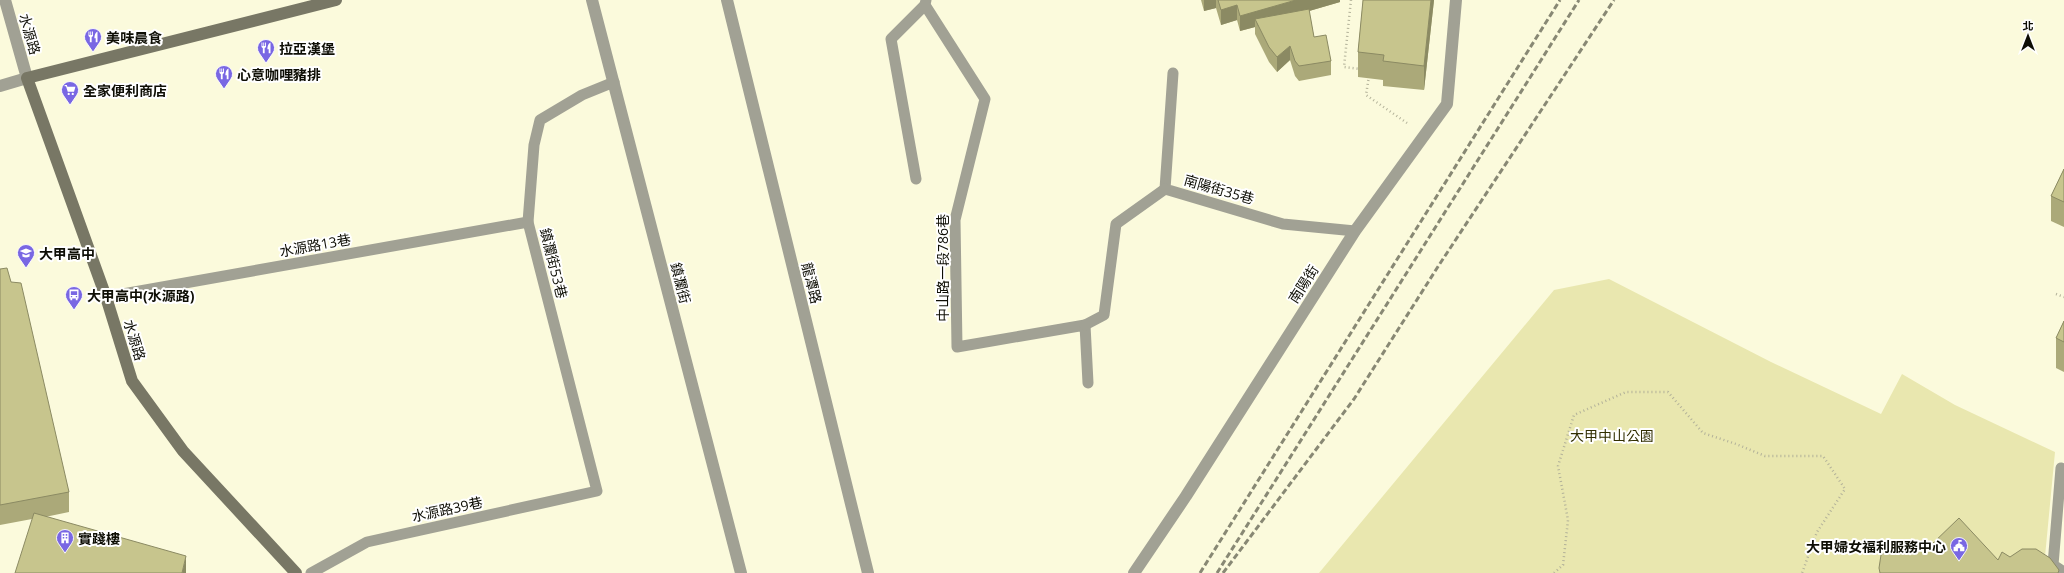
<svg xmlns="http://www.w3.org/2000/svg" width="2064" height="573" viewBox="0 0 2064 573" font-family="'Open Sans','Noto Sans TC',sans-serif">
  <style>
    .green { fill: #e9e7af }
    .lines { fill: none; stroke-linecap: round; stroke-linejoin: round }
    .path { stroke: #b2b199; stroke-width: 2.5; stroke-dasharray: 1 3; stroke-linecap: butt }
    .lane { stroke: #a1a194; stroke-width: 11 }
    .street { stroke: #a1a194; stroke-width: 12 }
    .secondary { stroke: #787765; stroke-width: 12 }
    .rail { stroke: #888874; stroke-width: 3; stroke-dasharray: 6 3; stroke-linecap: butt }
    .wall { fill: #aba979 }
    .shaded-wall { fill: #8b8a63 }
    .building { fill: #c7c58d; stroke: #8b8a63 }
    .labels { text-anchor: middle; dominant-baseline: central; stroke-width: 4; stroke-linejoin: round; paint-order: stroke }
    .street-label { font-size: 14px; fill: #0e0e05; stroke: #fff }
    .poi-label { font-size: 14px; font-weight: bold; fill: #0e0e05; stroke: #fff; text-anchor: start }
    .park-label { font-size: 14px; fill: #322f02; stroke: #fff }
  </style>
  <rect width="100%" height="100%" fill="#fbfadc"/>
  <polygon class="green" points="1609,279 1771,362 1881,414 1902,374 1955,405 2055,452 2044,567 2051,573 1319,573 1554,290"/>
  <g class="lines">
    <g class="path">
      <polyline points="1351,0 1344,67 1360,69"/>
      <polyline points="1369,76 1366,95 1407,123"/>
      <polyline points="2056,294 2064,297"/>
      <polyline points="1554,573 1563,565 1568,520 1558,466 1574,415 1626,392 1668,392 1703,433 1736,444 1765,456 1823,456 1845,489 1817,532 1802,573"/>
    </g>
    <g class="lane">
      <polyline points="926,0 925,5 985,99 955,220 957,347 1085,325 1088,383"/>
      <polyline points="1173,73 1165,189 1283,224 1355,231"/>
      <polyline points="916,179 891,39 925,5"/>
      <polyline points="106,297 528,222"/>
      <polyline points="1085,325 1104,315 1116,224 1165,189"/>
      <polyline points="2061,468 2053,565 2064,572"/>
      <polyline points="311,573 367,542 597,491 528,222 534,145 540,120 582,95 614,82"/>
    </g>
    <g class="street">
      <polyline points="592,0 741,573"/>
      <polyline points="727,0 868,573"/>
      <polyline points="0,86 27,78 5,0"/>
      <polyline points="1134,573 1186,496 1355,231 1447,104 1456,0"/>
    </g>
    <polyline class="secondary" points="296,573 183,451 132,381 106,297 27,78 336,0"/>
    <g class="rail">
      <polyline points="1200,573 1560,0"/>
      <polyline points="1217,573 1579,0"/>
      <polyline points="1223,573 1354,399 1439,265 1614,0"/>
    </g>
  </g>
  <g class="wall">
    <polygon points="1201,0 1340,0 1340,2 1309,11 1314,37 1331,61 1331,75 1299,81 1295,76 1290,60 1277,72 1269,62 1255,34 1255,27 1240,31 1237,20 1221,25 1216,8 1204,11"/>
    <polygon points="1363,0 1434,0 1424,90 1383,86 1383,80 1358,77 1358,52"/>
    <polygon points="2064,169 2064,227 2051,221 2051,196"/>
    <polygon points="0,269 69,492 69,512 45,517 186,573 32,519 0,525"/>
    <polygon points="2064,321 2064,372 2056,368 2056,338"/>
  </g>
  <g class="shaded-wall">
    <polygon points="1204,0 1216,0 1216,8 1204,11"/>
    <polygon points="1296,0 1340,0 1340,2 1258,26 1255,19 1255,27 1240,31 1240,16"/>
    <polygon points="1431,0 1434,0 1424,90 1424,66"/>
    <polygon points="1237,5 1237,20 1221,25 1221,10"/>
    <polygon points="1290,46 1290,60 1277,72 1277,57"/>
    <polygon points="186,556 186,573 182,573"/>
  </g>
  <g class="building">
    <polygon points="1218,0 1296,0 1240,16 1237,5 1221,10"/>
    <polygon points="1363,0 1431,0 1424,66 1383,61 1384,55 1358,52"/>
    <polygon points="1309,9 1314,37 1326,35 1331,61 1299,66 1295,61 1290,46 1277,57 1269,47 1255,19"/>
    <polygon points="2064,169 2064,202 2051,196"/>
    <polygon points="7,268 11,282 21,283 69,492 0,505 0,269"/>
    <polygon points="2064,321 2064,342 2056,338"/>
    <polygon points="34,513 186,556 182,573 15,573"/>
    <polygon points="1959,518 1998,560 2002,552 2010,557 2022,549 2036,549 2050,558 2059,570 2058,573 1880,573 1879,568 1881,555 1894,546 1906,544 1916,548 1925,540 1930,546"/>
  </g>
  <defs>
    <symbol id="restaurant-pin" viewBox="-11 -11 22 30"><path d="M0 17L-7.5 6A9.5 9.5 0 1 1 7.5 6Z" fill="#7967e3" stroke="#fff"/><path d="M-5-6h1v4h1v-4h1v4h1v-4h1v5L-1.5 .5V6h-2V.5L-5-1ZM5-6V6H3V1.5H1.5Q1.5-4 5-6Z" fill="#fff"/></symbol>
    <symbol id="supermarket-pin" viewBox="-11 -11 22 30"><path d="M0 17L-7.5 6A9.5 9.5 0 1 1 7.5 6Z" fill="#7967e3" stroke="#fff"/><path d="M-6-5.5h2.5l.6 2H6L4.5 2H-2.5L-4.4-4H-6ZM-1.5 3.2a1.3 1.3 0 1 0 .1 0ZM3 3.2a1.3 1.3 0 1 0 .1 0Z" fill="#fff"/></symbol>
    <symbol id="school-pin" viewBox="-11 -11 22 30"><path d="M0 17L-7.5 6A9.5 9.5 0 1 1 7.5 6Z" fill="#7967e3" stroke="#fff"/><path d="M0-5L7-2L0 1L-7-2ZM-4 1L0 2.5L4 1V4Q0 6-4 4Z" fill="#fff"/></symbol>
    <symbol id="bus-pin" viewBox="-11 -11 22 30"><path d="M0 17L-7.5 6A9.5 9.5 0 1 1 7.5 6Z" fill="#7967e3" stroke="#fff"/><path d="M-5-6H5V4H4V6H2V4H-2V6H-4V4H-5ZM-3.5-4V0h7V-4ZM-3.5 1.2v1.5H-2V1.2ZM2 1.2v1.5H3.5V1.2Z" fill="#fff"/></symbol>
    <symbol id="building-pin" viewBox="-11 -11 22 30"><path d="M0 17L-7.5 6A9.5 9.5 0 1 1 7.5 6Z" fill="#7967e3" stroke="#fff"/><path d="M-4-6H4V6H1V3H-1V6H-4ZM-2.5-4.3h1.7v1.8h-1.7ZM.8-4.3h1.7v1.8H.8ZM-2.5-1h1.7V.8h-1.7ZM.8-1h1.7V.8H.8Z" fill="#fff"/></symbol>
    <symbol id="civic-pin" viewBox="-11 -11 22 30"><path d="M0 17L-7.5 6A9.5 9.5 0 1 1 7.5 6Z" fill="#7967e3" stroke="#fff"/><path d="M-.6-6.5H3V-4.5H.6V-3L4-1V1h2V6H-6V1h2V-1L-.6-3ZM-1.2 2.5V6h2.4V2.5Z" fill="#fff"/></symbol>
  </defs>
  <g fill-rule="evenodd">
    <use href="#restaurant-pin" x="83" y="27" width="20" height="27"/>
    <use href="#restaurant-pin" x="256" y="38" width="20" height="27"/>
    <use href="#restaurant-pin" x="214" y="64" width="20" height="27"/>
    <use href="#supermarket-pin" x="60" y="80" width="20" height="27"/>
    <use href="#school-pin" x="16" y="243" width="20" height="27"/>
    <use href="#bus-pin" x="64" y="285" width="20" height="27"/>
    <use href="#building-pin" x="55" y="528" width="20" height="27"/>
    <use href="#civic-pin" x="1949" y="536" width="20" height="27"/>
  </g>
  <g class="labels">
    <g class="street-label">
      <text transform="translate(30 34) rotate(74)">水源路</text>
      <text transform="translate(1219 189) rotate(16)">南陽街35巷</text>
      <text transform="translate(315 245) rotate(-10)">水源路13巷</text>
      <text transform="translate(554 263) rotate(76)">鎮瀾街53巷</text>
      <text transform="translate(942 268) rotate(-90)">中山路一段786巷</text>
      <text transform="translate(681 283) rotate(76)">鎮瀾街</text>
      <text transform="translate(812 283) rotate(76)">龍潭路</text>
      <text transform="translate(1303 284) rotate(-57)">南陽街</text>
      <text transform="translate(135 340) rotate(73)">水源路</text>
      <text transform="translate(447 509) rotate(-12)">水源路39巷</text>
    </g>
    <g class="poi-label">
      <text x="106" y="37">美味晨食</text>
      <text x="279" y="48">拉亞漢堡</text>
      <text x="237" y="74">心意咖哩豬排</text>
      <text x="83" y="90">全家便利商店</text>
      <text x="39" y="253">大甲高中</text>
      <text x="87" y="295">大甲高中(水源路)</text>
      <text x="78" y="538">實踐樓</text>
      <text x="1946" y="546" text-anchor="end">大甲婦女福利服務中心</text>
    </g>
    <g class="park-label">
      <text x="1612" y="435">大甲中山公園</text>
    </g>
  </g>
  <g transform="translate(2028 36)" stroke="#ffffff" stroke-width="3" paint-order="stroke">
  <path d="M0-3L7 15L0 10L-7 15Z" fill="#0e0e05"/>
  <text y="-6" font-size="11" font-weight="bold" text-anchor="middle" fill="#0e0e05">北</text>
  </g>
</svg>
